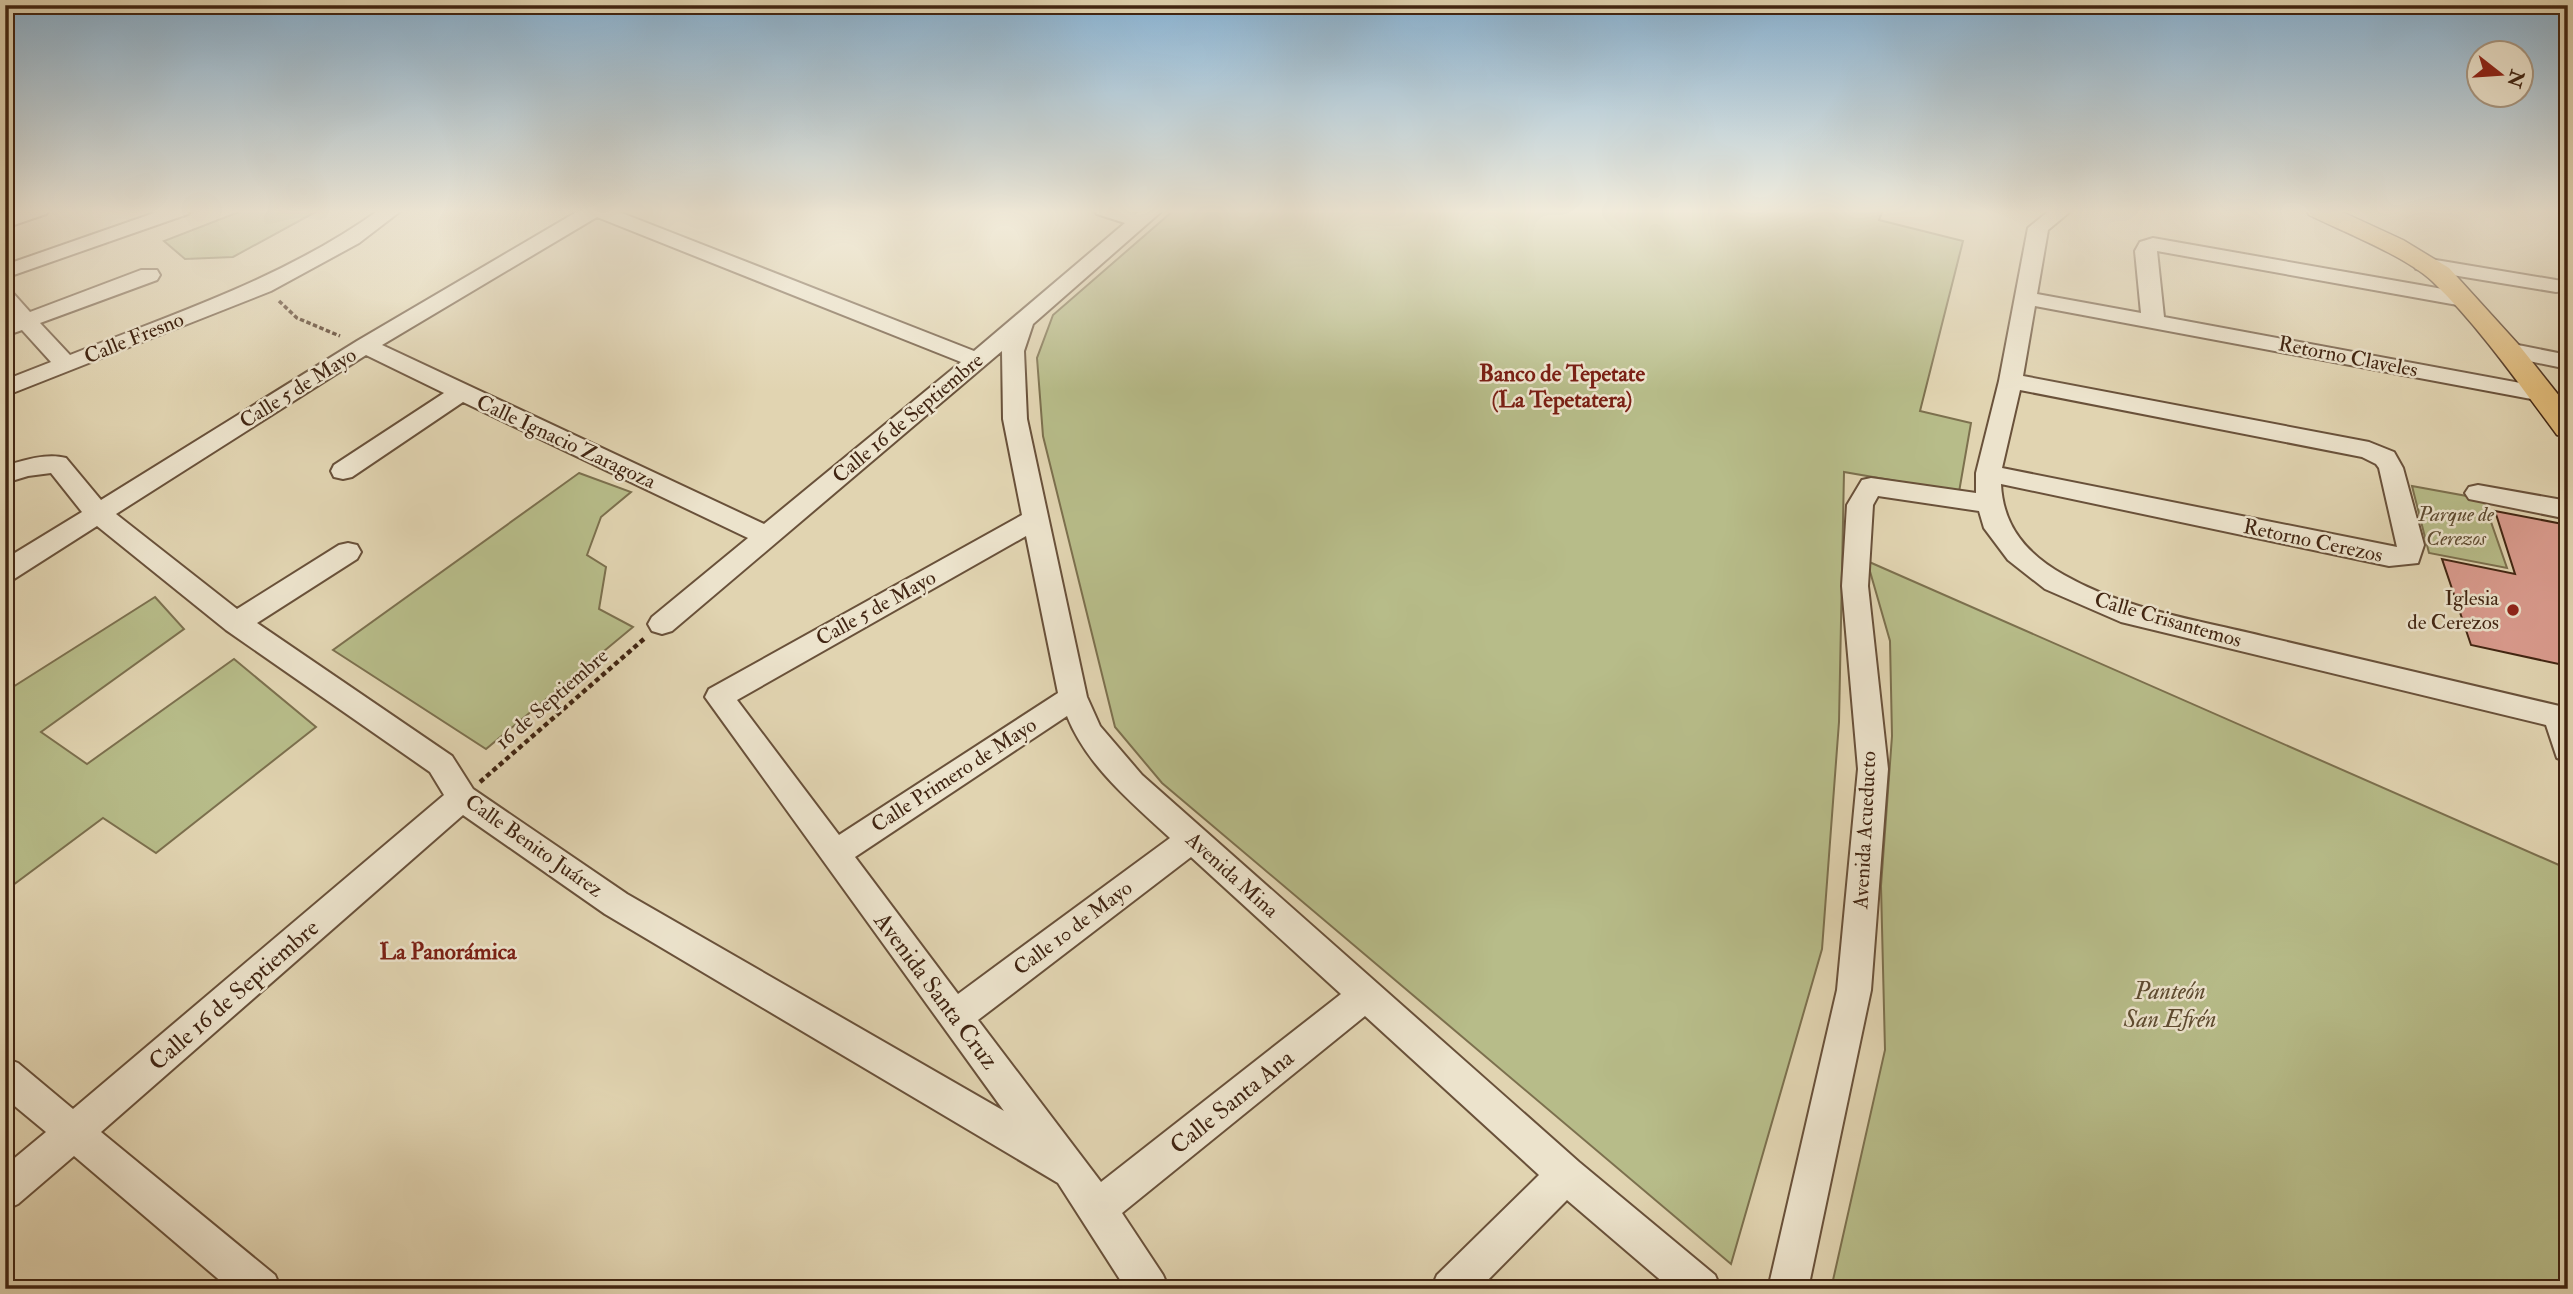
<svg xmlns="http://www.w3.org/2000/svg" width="2573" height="1294" viewBox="0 0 2573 1294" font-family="'IM FELL Double Pica',serif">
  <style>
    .green { fill: #b7bc89; stroke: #7c704e; stroke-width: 2 }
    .building { fill: #da9b8e; stroke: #412512; stroke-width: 2 }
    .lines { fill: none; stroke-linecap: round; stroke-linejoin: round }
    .minor-casing { stroke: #69513a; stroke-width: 4 }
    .major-casing { stroke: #412512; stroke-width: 3 }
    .path-far1 { stroke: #412512; stroke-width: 3.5; stroke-dasharray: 4.5 2.5; stroke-linecap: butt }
    .path { stroke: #412512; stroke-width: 4.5; stroke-dasharray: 5 3.5; stroke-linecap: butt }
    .minor { fill: #ece3cc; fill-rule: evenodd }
    .major { fill: #e0ba78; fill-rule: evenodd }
    .poi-dot { fill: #8f2418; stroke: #ece3cc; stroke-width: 2.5 }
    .labels { text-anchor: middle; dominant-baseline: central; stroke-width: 5; stroke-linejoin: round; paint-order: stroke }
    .street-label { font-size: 21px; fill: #412512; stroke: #ece3cc }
    .park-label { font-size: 21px; font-style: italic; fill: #5e4b30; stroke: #ece3cc }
    .poi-label { font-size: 21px; fill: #412512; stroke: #ece3cc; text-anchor: end }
    .neighbourhood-label { font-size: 23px; font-weight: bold; fill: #7a1f14; stroke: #ece3cc }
    .near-street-label { font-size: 24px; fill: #412512; stroke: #ece3cc }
    .near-park-label { font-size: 24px; font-style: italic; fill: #5e4b30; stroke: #ece3cc }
  </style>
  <rect width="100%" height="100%" fill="#e1d4b1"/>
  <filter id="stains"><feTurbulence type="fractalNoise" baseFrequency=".00286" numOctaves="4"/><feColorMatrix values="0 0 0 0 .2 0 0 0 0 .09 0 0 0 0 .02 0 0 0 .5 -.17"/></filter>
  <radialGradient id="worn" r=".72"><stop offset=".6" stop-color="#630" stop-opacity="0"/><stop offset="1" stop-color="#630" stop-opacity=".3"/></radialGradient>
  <g class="green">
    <polygon points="244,210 319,210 233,257 185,259 164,241"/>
    <polygon points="1174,210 1883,210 1879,220 1963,241 1920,411 1971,423 1959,492 1844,472 1839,722 1822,949 1731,1264 1162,783 1115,727 1043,436 1037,358 1053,315"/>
    <polygon points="579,473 631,492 601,517 587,555 606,567 599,609 633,627 486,749 333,650"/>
    <polygon points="2412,486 2483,499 2507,568 2429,553"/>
    <polygon points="1867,561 2568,869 2568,1289 1831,1289 1885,1050 1881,886 1892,736 1890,641"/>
    <polygon points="155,597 184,629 41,732 87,764 234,659 316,727 156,853 103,818 5,891 5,692"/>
  </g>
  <polygon class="building" points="2495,511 2568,525 2568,666 2471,645 2442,559 2515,574"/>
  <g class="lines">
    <defs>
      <g id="minor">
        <polygon points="21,210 49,210 46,214 5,228 5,215"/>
        <polygon points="163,210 191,210 188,214 5,278 5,265"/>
        <path d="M379,210h23l-43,33 -88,48 -266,105v-16l46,-18 -29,-32 -17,6v-15l7,-2 -7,-7v-20l8,1 17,19 111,-42h16l3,5 -3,5 -117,43 30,32c106,-42 216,-78 309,-145z"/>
        <path d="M580,210h34l360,141 151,-128 -28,-9 -3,-4h29l13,4 5,-4h22l-130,114 -9,27 3,68 60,278 13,29 42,49 437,387 136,113 6,14h-50l-104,-89 -88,89h-48l6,-14 102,-100 -174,-159 -243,197 41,62 6,14h-43l-68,-106 -453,-269 -142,-99 -362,317 174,143 6,14h-51l-156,-133 -56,48 -13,6v-44l41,-34 -41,-34v-40l13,5 55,46 371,-314 -14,-23 -204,-142 -129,-104 -83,53 -9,2v-22l77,-47 -31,-39 -23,3 -23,7v-17c19,-6 42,-13 61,-8l35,42 256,-159zM597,217l364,145 -197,162 -382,-179zM1002,351l1,68 19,96 -313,174 -4,8 299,414 -377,-217 -154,-105 -21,-33 -195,-133 100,-64 4,-7 -4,-7 -9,-2 -9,2 -102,64 -121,-95 250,-159 78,38 -110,72 -3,6 3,6 9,2 9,-2 111,-75 285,136 -96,79 -4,7 4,7 10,3 10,-3zM1026,536l32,157 -219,142 -102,-135zM1067,716c20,50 64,86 103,122l-212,156 -103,-137zM1191,857l150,137 -240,188 -123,-162z"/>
        <path d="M2050,210h22l-24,20 -11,64 104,19 -6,-62 5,-9 13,-4 318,56 3,5 -3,5 -8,2 -306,-55 7,66 378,70 8,2 4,5 -4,5 -8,2 -507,-95 -12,70 346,66 25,10 9,16 21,77 -6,18 -29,3 -388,-82c2,43 26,70 63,91 59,34 133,45 198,61 102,24 204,48 306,72v54l-11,-4 -11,-33 -425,-103 -76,-33 -37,-29 -24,-32 -5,-17 -101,-15 -5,9 -5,81 20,183 -17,221 -63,299h-40l69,-299 21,-221 -16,-183 5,-81 15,-25 9,-2 105,15v-20l23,-92 29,-153zM2020,390l342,67 14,7 3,4 18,79 -395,-79z"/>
        <polygon points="2424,258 2556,280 2564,281 2567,286 2564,291 2556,292 2416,269 2413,264 2416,259"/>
        <polygon points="2508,343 2568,355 2568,369 2500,355 2497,350 2500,345"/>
        <polygon points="2478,485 2568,501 2568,519 2469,499 2465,493 2469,487"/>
      </g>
      <path id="major" d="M2306,210h32l65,30 46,28 69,76 50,63v31l-11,-3c-38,-51 -79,-110 -125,-154 -27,-25 -88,-49 -123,-66z"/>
    </defs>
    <use href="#minor" class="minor-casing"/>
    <use href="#major" class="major-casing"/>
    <polyline class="path-far1" points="279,301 297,318 340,336"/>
    <polyline class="path" points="480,782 645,638"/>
    <use href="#minor" class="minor"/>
    <use href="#major" class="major"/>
  </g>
  <linearGradient id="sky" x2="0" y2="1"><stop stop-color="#89b4d5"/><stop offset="0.54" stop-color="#f2ecdc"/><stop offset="1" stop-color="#f2ecdc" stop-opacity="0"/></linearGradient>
  <rect width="2573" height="391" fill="url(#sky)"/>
  <circle class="poi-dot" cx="2513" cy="610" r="7"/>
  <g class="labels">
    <g class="street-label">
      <text transform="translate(134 338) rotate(-22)">Calle Fresno</text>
      <text transform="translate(2348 357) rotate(11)">Retorno Claveles</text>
      <text transform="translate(298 388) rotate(-32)">Calle 5 de Mayo</text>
      <text transform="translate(908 418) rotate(-40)">Calle 16 de Septiembre</text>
      <text transform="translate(566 442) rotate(25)">Calle Ignacio Zaragoza</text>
      <text transform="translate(2313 541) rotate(12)">Retorno Cerezos</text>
      <text transform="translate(876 608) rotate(-29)">Calle 5 de Mayo</text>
      <text transform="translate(2168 620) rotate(16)">Calle Crisantemos</text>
      <text transform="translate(552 699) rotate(-41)">16 de Septiembre</text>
      <text transform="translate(954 775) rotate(-33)">Calle Primero de Mayo</text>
      <text transform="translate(1865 830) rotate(-87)">Avenida Acueducto</text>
      <text transform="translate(534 846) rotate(35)">Calle Benito Juárez</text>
      <text transform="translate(1232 875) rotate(42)">Avenida Mina</text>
      <text transform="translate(1073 928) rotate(-37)">Calle 10 de Mayo</text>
    </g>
    <g class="park-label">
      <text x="2456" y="514">Parque de<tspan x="2456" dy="24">Cerezos</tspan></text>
    </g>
    <g class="poi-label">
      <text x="2499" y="598">Iglesia<tspan x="2499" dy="24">de Cerezos</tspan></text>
    </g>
    <g class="neighbourhood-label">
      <text x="1562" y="373">Banco de Tepetate<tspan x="1562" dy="26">(La Tepetatera)</tspan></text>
      <text x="448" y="951">La Panorámica</text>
    </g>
    <g class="near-street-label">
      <text transform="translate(936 991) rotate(53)">Avenida Santa Cruz</text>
      <text transform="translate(234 995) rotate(-41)">Calle 16 de Septiembre</text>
      <text transform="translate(1232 1102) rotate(-39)">Calle Santa Ana</text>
    </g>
    <g class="near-park-label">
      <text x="2170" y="991">Panteón<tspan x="2170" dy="28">San Efrén</tspan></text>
    </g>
  </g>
  <rect width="2573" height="1294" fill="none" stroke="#e1d4b1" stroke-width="28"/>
  <rect x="7" y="7" width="2559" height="1280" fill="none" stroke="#412512" stroke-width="3.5"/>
  <rect x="14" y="14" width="2545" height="1266" fill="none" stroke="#412512" stroke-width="2"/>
  <g transform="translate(2500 74) rotate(107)"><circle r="33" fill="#ece3cc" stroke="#a89782" stroke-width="2"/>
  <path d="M0-5L12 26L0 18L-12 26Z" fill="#8f2418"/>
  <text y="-10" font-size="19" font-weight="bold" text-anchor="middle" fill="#412512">N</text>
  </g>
  <rect width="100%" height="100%" filter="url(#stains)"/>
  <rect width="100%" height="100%" fill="url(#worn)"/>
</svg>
